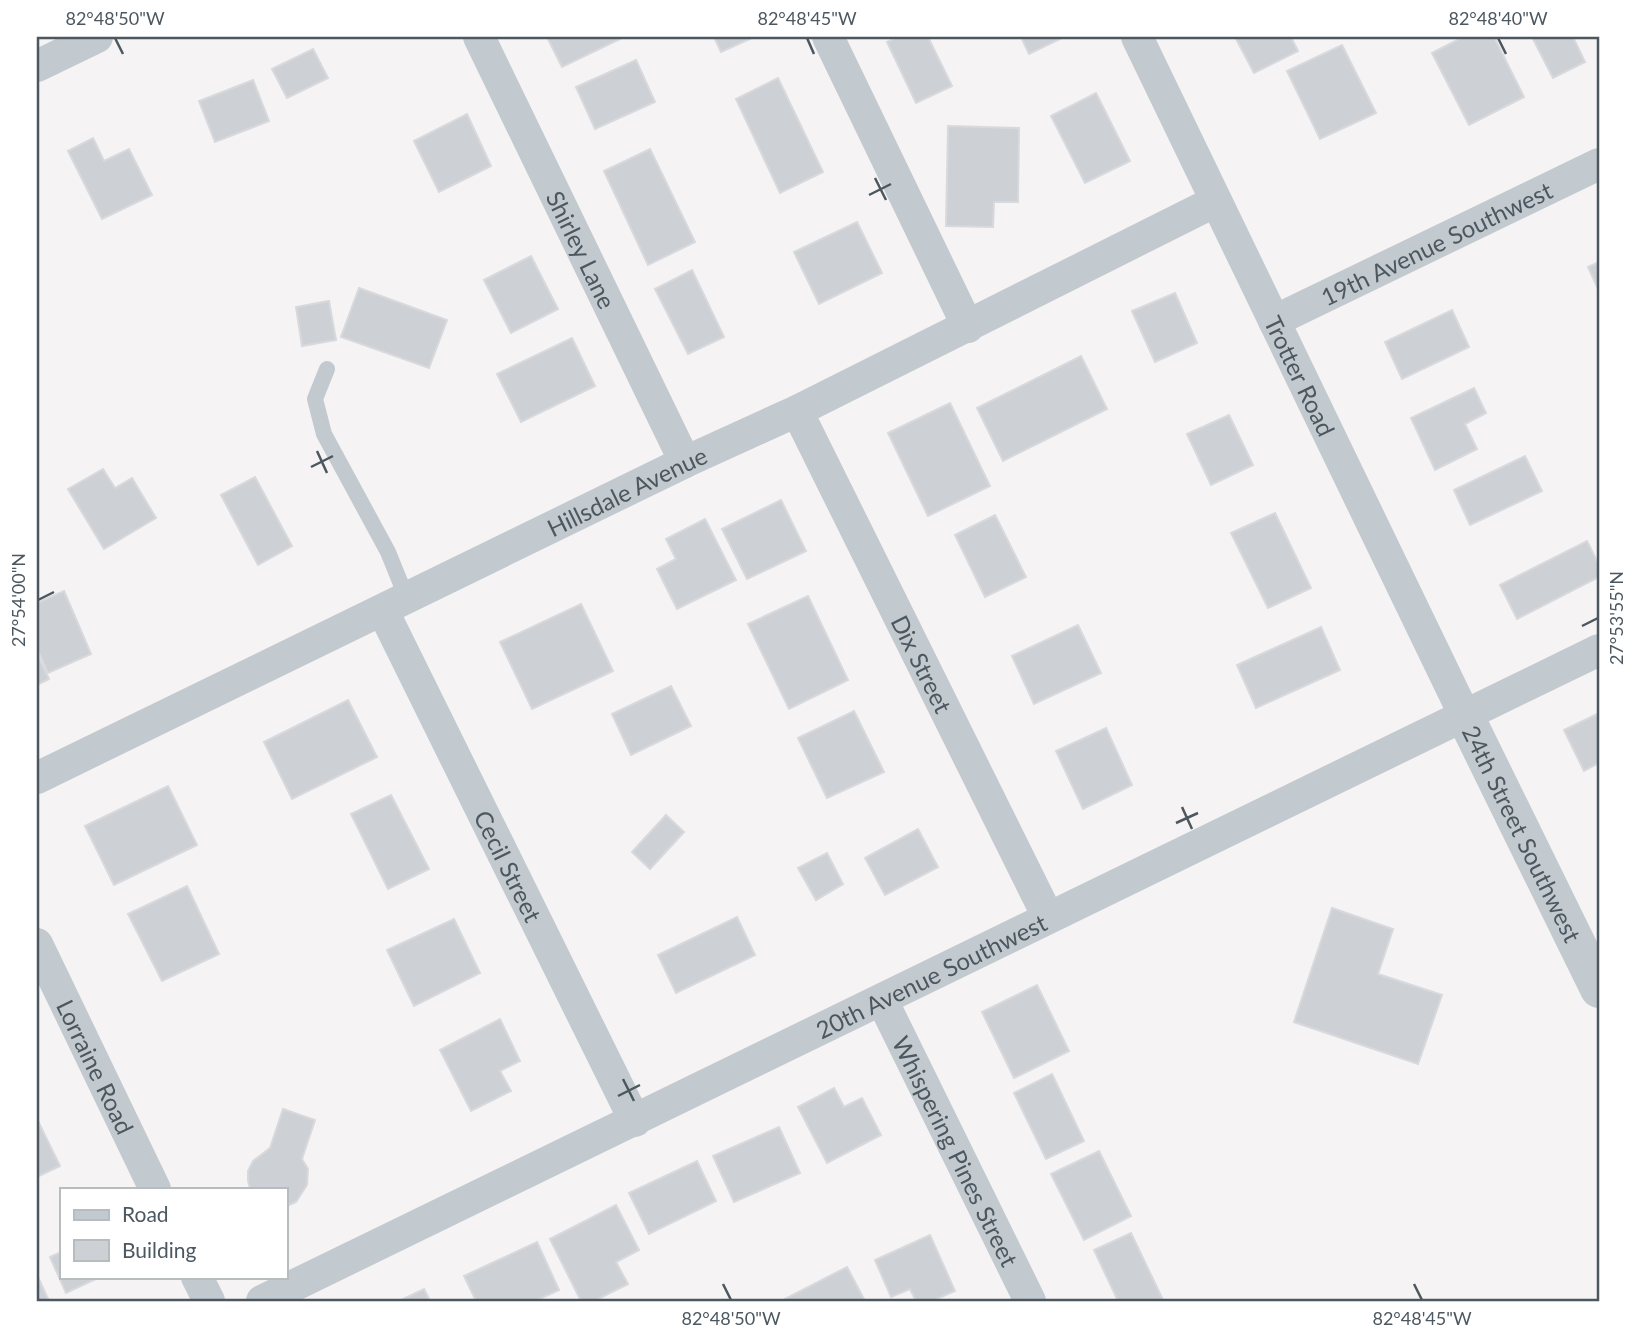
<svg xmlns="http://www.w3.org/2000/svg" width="1636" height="1338" viewBox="0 0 1636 1338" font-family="Lato,sans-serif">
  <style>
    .building { fill: #cdd0d4; stroke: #d7d9dd; stroke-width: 2 }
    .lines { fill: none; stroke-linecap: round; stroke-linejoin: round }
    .service { stroke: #c2cad0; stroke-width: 16 }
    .minor { stroke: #c2cad0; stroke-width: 32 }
    .tertiary { stroke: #c2cad0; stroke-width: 38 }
    .ticks { fill: none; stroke: #4c575f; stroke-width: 2.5 }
    .labels { text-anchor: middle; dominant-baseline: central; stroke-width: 7; stroke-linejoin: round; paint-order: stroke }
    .street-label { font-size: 24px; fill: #4c575f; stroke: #fff }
    .neatline { fill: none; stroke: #4c575f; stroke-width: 2.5 }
    .ticks-label { font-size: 18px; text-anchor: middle; fill: #4c575f }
  </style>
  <rect width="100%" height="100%" fill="#f5f3f3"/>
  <g class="building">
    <polygon points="547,37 619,37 620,39 562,67"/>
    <polygon points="714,37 754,37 721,52"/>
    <polygon points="897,37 928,37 952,86 916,103 887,42"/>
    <polygon points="1021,37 1058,37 1060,39 1029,54"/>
    <polygon points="1235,37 1291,37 1298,51 1254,73"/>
    <polygon points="1463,37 1494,37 1524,97 1469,125 1432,53"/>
    <polygon points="1532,37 1573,37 1585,62 1553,78"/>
    <polygon points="1342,45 1376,113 1320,139 1287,71"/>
    <polygon points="313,49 328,78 287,98 272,69"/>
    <polygon points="636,60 655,102 595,129 576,87"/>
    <polygon points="778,78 823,172 780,193 736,99"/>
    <polygon points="253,80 269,121 215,142 199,101"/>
    <polygon points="1096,93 1130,161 1085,183 1051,116"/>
    <polygon points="467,114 491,166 439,192 414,141"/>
    <polygon points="948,126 1019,128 1018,202 994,202 993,227 946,226"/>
    <polygon points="93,138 104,161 129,149 152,195 102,219 68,151"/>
    <polygon points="650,149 695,242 648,265 604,171"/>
    <polygon points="857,222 882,273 819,304 794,252"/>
    <polygon points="531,256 558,309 511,333 484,280"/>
    <polygon points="1599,262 1599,291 1588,267"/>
    <polygon points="692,270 724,337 688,354 655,289"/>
    <polygon points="359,288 447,320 429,368 341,337"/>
    <polygon points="1175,293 1197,343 1155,362 1132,311"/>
    <polygon points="329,301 336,340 302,346 296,307"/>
    <polygon points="1452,310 1469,347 1402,379 1385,342"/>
    <polygon points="572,338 595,386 521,422 497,374"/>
    <polygon points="1081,356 1107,409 1003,461 977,408"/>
    <polygon points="1474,388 1486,413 1465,424 1477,449 1435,470 1411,418"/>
    <polygon points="950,403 990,486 928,516 888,433"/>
    <polygon points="1229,415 1253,465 1211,485 1187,434"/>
    <polygon points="1525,456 1542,491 1470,525 1454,490"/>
    <polygon points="103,469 115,488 132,478 156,518 104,549 68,489"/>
    <polygon points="255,477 292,546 258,565 221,495"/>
    <polygon points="781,500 806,551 747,579 722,529"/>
    <polygon points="1275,513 1311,588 1268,608 1231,533"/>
    <polygon points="995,515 1026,577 985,597 955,535"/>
    <polygon points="705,519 736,580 677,609 657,569 676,559 666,539"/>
    <polygon points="1587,541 1599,565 1599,577 1517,619 1500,585"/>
    <polygon points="64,591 91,654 48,673 37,648 37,603"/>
    <polygon points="808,596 848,680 789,709 748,624"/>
    <polygon points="581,604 613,671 532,709 500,642"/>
    <polygon points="1078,625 1101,673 1034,704 1012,656"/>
    <polygon points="1321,627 1340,670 1256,708 1237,665"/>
    <polygon points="37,654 49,679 37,685"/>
    <polygon points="671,686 691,726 631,755 612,714"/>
    <polygon points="348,700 377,757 292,799 264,742"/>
    <polygon points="854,711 884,772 827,798 798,738"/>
    <polygon points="1599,713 1599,763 1584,771 1564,730"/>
    <polygon points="1106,728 1132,785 1083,809 1056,751"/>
    <polygon points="168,786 197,845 114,885 85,826"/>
    <polygon points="391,795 429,869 388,889 351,814"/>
    <polygon points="666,815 684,832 650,869 632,852"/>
    <polygon points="918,829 938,867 885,895 865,858"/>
    <polygon points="827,853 843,884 816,900 798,868"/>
    <polygon points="187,886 219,954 162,981 128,914"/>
    <polygon points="1332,908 1393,929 1378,974 1442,995 1418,1064 1294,1022"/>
    <polygon points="737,917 755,955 676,993 658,955"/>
    <polygon points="454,919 480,973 414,1006 387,950"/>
    <polygon points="1037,985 1069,1051 1014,1078 982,1012"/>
    <polygon points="500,1019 520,1061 500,1071 511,1091 471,1111 440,1050"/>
    <polygon points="1052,1074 1084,1141 1046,1159 1014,1093"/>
    <polygon points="834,1088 844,1107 862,1098 881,1135 827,1163 798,1107"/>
    <polygon points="283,1109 315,1120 302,1159 308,1169 307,1185 296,1202 285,1207 285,1189 250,1189 248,1181 248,1171 253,1161 270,1148"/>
    <polygon points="37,1119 60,1166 37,1177"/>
    <polygon points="779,1127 800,1173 734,1202 713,1156"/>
    <polygon points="1099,1151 1131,1216 1084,1240 1051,1174"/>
    <polygon points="697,1161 716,1201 649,1234 629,1193"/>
    <polygon points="616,1205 639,1250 616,1262 628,1284 594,1301 581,1301 550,1239"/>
    <polygon points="1131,1233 1163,1300 1160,1301 1118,1301 1094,1250"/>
    <polygon points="930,1235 955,1291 932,1301 916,1301 910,1289 891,1297 875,1260"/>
    <polygon points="537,1242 559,1290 535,1301 476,1301 464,1276"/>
    <polygon points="61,1252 61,1277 100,1277 66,1293 50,1257"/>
    <polygon points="847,1267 865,1301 786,1301 785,1299"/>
    <polygon points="37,1275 49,1301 37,1301"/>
    <polygon points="424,1289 430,1301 399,1301"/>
  </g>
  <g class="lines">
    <polyline class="service" points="327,369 315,399 324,434 388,552 407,599"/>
    <g class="minor">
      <path id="s1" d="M479,37l206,425"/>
      <polyline points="828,37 968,327"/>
      <path id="s2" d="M1137,37l327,677"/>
      <polyline points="37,66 97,37"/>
      <path id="s3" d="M1274,321l325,-157"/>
      <path id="s4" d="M797,411l251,506"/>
      <path id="s5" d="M383,611l252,510"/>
      <path id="s6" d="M37,778l648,-316 112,-51 419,-210"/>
      <path id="s7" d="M37,944l118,245"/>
      <path id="s8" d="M882,1000l148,301"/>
      <polyline points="197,1277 209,1301"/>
      <path id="s9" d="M262,1301l1337,-651"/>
    </g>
    <path class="tertiary" id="s10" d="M1464,714l135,275"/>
  </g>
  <path class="ticks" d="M115,38l8,16M807,38l7,16M1498,38l8,16M875,178l11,22M869,195l22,-11M317,451l10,22M311,467l22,-11M38,600l16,-8M1582,626l16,-8M1182,807l10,22M1176,823l22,-10M623,1079l11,22M618,1096l22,-11M723,1284l8,16M1414,1284l8,16"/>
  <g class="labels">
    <g class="street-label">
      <text stroke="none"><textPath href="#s3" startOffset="180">19th Avenue Southwest</textPath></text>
      <text stroke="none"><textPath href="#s1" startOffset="236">Shirley Lane</textPath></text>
      <text stroke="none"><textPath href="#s2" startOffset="376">Trotter Road</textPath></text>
      <text stroke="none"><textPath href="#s6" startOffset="656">Hillsdale Avenue</textPath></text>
      <text stroke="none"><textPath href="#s4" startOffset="282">Dix Street</textPath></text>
      <text stroke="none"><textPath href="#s10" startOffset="133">24th Street Southwest</textPath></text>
      <text stroke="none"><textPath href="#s5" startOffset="284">Cecil Street</textPath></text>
      <text stroke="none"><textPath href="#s9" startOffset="744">20th Avenue Southwest</textPath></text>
      <text stroke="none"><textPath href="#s7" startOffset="136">Lorraine Road</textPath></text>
      <text stroke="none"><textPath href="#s8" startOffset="168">Whispering Pines Street</textPath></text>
    </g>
  </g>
  <rect width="1636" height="1338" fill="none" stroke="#ffffff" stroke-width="77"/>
  <rect x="60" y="1188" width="228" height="91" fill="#ffffff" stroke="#b7bcbf" stroke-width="2"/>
  <rect x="74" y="1210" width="35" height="10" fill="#c2cad0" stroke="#b7bcbf" stroke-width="2"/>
  <text x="122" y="1222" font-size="21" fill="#4c575f">Road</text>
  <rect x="74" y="1240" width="35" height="21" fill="#cdd0d4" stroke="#b7bcbf" stroke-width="2"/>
  <text x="122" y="1258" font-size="21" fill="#4c575f">Building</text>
  <rect x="38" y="38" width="1560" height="1262" class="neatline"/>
  <g class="ticks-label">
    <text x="115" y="25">82°48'50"W</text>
    <text x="807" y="25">82°48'45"W</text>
    <text x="1498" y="25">82°48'40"W</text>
    <text transform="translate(19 600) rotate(-90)" y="6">27°54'00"N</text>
    <text transform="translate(1617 618) rotate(-90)" y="6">27°53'55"N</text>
    <text x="731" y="1325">82°48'50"W</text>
    <text x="1422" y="1325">82°48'45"W</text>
  </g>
</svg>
